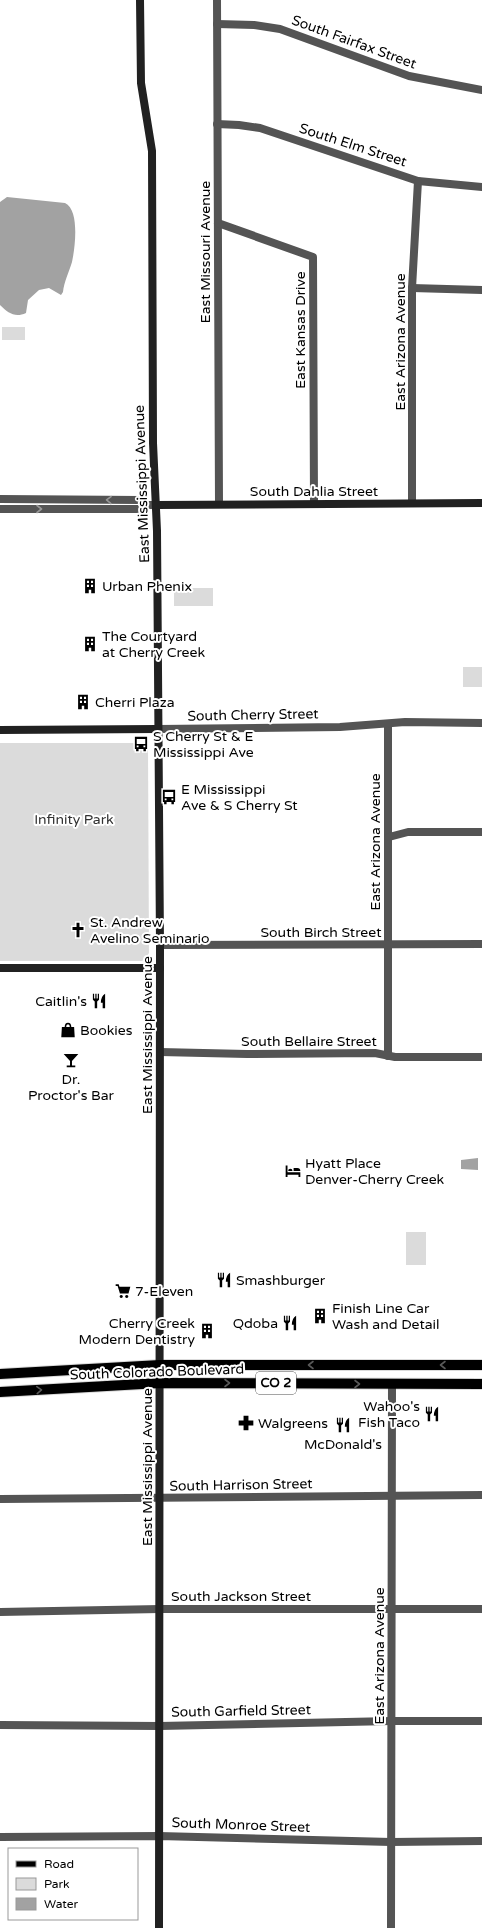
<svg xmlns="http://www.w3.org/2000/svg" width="482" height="1928" viewBox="0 0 482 1928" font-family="'Varela Round',sans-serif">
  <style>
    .green { fill: #dbdbdb }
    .water { fill: #a2a2a2 }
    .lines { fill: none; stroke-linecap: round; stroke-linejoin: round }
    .primary-casing { stroke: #dbdbdb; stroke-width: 12 }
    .street { stroke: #545454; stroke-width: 8 }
    .secondary { stroke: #212121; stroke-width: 8 }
    .primary { stroke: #000; stroke-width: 10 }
    .oneway { stroke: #989898 }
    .oneway2 { stroke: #595959 }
    .labels { text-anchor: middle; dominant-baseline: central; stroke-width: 4; stroke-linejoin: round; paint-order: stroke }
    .shield { fill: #fff; stroke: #4c4c4c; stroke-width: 1 }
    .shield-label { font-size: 13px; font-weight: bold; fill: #000 }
    .street-label { font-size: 14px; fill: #000; stroke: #fff }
    .poi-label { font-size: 14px; fill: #000; stroke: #fff; text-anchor: start }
    .park-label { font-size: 14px; fill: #323232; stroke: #fff }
  </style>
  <rect width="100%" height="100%" fill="#fff"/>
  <g class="green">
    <rect x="2" y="327" width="23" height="13"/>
    <rect x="174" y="588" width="39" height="18"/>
    <rect x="463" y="667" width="19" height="20"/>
    <polygon points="0,743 143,743 148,748 149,953 146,958 142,961 0,961"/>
    <rect x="406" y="1232" width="20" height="33"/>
  </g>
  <g class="water">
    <path d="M7,197l58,6c15,7 10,45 7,59 -3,10 -8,20 -9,30l-2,3 -12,-7 -10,2 -11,10 -2,13c-11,5 -18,0 -26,-8v-103z"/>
    <polygon points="478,1158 478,1170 461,1169 461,1160"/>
  </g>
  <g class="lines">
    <defs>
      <g id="primary">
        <polyline points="0,1374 160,1365 482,1365"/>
        <polyline points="0,1392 160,1383 482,1384"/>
      </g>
    </defs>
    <use href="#primary" class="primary-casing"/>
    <g class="street">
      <polyline points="217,0 219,504"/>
      <polyline points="217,24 254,25 280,29 409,76 482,90"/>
      <polyline points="217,124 239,125 260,128 418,181 482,187"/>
      <polyline points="218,223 313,257 314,504"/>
      <polyline points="412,288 482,290"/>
      <polyline points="0,499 140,500 147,505"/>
      <polyline points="412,503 412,288 418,181"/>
      <polyline points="0,509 140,509 147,505 156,505"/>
      <polyline points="388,724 388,1056"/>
      <polyline points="158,729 340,727 405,722 482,723"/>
      <polyline points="389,837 408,832 482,832"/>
      <polyline points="160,945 482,944"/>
      <polyline points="160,1052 247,1054 375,1053 395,1057 482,1057"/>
      <polyline points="0,1499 482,1495"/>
      <polyline points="0,1612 160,1609 482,1609"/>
      <polyline points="0,1725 160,1726 392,1721 482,1721"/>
      <polyline points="0,1837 159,1836 391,1842 482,1841"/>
      <polyline points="391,1928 392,1384"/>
    </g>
    <g class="secondary">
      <polyline points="140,0 141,83 152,151 153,443 157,531 160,945 159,1928"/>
      <polyline points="156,505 482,503"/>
      <polyline points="0,730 158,729"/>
      <polyline points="0,968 160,968"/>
    </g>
    <use href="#primary" class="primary"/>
  </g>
  <defs><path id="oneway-chevron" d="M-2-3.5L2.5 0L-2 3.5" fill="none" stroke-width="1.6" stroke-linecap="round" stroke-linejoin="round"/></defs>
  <g class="oneway">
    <use href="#oneway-chevron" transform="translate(109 500) rotate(-179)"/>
    <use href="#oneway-chevron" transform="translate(39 509)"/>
  </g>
  <g class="oneway2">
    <use href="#oneway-chevron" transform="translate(311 1365) rotate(180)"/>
    <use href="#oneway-chevron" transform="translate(443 1365) rotate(-180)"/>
    <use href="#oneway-chevron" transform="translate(227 1383)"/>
    <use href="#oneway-chevron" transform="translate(357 1384)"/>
    <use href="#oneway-chevron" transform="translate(39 1390) rotate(-3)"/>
  </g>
  <defs>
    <symbol id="building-bare" viewBox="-9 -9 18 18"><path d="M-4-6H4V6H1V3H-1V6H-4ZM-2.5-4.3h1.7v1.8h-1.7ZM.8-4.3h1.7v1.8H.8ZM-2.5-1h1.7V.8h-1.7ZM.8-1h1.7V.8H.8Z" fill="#000" stroke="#fff" stroke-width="2.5" paint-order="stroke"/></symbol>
    <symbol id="bus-bare" viewBox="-9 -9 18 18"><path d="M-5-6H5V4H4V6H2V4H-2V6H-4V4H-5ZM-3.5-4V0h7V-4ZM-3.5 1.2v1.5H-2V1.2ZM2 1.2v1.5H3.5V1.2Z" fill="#000" stroke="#fff" stroke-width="2.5" paint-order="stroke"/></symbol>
    <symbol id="church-bare" viewBox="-9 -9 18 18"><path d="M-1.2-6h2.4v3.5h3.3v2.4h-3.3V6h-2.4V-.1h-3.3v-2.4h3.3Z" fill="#000" stroke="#fff" stroke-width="2.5" paint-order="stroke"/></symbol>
    <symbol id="restaurant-bare" viewBox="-9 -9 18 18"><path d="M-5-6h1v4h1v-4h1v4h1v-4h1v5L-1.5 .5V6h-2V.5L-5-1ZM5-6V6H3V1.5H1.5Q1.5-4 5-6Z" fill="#000" stroke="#fff" stroke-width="2.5" paint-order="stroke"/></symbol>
    <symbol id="shop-bare" viewBox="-9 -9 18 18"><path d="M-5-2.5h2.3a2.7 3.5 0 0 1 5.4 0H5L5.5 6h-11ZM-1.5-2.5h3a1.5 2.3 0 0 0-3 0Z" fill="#000" stroke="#fff" stroke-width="2.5" paint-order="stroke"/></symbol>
    <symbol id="bar-bare" viewBox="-9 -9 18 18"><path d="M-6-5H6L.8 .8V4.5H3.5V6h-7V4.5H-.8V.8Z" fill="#000" stroke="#fff" stroke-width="2.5" paint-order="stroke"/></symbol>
    <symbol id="hotel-bare" viewBox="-9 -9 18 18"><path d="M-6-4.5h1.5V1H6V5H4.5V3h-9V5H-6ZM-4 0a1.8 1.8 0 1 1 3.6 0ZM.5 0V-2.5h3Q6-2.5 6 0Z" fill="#000" stroke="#fff" stroke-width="2.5" paint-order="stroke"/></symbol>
    <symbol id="supermarket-bare" viewBox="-9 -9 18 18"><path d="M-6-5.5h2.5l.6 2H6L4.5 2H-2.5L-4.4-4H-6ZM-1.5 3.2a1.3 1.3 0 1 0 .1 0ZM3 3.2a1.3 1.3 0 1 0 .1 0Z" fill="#000" stroke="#fff" stroke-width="2.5" paint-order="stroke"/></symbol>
    <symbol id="pharmacy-bare" viewBox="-9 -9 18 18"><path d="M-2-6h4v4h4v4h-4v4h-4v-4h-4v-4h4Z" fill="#000" stroke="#fff" stroke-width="2.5" paint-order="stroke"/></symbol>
  </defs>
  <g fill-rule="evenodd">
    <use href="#building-bare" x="79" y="575" width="22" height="22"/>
    <use href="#building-bare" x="79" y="633" width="22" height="22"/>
    <use href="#building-bare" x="72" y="691" width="22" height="22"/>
    <use href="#bus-bare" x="130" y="733" width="22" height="22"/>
    <use href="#bus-bare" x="158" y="786" width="22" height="22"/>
    <use href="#church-bare" x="67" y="919" width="22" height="22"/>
    <use href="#restaurant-bare" x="88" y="990" width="22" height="22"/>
    <use href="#shop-bare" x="57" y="1019" width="22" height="22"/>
    <use href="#bar-bare" x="60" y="1049" width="22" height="22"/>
    <use href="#hotel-bare" x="282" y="1160" width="22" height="22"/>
    <use href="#restaurant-bare" x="213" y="1269" width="22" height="22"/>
    <use href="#supermarket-bare" x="112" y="1280" width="22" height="22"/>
    <use href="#building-bare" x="309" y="1305" width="22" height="22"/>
    <use href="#restaurant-bare" x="279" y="1312" width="22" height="22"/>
    <use href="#building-bare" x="196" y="1320" width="22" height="22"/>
    <use href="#restaurant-bare" x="421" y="1403" width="22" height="22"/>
    <use href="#pharmacy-bare" x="235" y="1412" width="22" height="22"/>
    <use href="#restaurant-bare" x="332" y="1414" width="22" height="22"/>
  </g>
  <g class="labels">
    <rect class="shield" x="256" y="1372" width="40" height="22" rx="3"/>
    <g class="shield-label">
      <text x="276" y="1383">CO 2</text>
    </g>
    <g class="street-label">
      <text transform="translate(354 42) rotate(20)">South Fairfax Street</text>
      <text transform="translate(353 145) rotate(18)">South Elm Street</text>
      <text transform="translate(205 252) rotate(-90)">East Missouri Avenue</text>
      <text transform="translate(300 330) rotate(-90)">East Kansas Drive</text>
      <text transform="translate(400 342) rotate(-90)">East Arizona Avenue</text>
      <text transform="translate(142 484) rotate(-92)">East Mississippi Avenue</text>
      <text x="314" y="491">South Dahlia Street</text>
      <text transform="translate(253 715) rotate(-1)">South Cherry Street</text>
      <text transform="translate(375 842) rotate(-90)">East Arizona Avenue</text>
      <text x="321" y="932">South Birch Street</text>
      <text transform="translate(147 1035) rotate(-90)">East Mississippi Avenue</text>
      <text x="309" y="1041">South Bellaire Street</text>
      <text transform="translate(157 1372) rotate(-2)">South Colorado Boulevard</text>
      <text transform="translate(147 1467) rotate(-90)">East Mississippi Avenue</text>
      <text transform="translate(241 1485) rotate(-1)">South Harrison Street</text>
      <text x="241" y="1596">South Jackson Street</text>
      <text transform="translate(379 1656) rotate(-90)">East Arizona Avenue</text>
      <text transform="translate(241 1711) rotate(-1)">South Garfield Street</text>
      <text transform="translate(241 1825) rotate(2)">South Monroe Street</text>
    </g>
    <g class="poi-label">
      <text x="102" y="586">Urban Phenix</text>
      <text x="102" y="636">The Courtyard<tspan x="102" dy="16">at Cherry Creek</tspan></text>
      <text x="95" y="702">Cherri Plaza</text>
      <text x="153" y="736">S Cherry St &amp; E<tspan x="153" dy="16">Mississippi Ave</tspan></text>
      <text x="181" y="789">E Mississippi<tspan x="181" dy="16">Ave &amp; S Cherry St</tspan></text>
      <text x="90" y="922">St. Andrew<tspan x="90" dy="16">Avelino Seminario</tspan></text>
      <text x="87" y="1001" text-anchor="end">Caitlin's</text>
      <text x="80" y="1030">Bookies</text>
      <text x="71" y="1079" text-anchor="middle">Dr.<tspan x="71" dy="16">Proctor's Bar</tspan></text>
      <text x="305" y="1163">Hyatt Place<tspan x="305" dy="16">Denver-Cherry Creek</tspan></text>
      <text x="236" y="1280">Smashburger</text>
      <text x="135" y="1291">7-Eleven</text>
      <text x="332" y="1308">Finish Line Car<tspan x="332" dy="16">Wash and Detail</tspan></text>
      <text x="195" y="1323" text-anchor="end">Cherry Creek<tspan x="195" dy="16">Modern Dentistry</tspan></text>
      <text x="278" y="1323" text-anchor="end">Qdoba</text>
      <text x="420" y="1406" text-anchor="end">Wahoo's<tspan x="420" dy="16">Fish Taco</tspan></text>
      <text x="258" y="1423">Walgreens</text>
      <text x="343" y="1444" text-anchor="middle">McDonald's</text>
    </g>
    <g class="park-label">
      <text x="74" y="819">Infinity Park</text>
    </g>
  </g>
  <rect x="8" y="1848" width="130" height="72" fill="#ffffff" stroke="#999999"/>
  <rect x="16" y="1861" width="20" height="6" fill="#000000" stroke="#999999"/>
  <text x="44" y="1868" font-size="12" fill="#000000">Road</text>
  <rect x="16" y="1878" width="20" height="12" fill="#dbdbdb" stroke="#999999"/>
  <text x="44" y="1888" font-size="12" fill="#000000">Park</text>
  <rect x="16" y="1898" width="20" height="12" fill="#a2a2a2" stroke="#999999"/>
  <text x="44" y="1908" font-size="12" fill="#000000">Water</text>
</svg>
